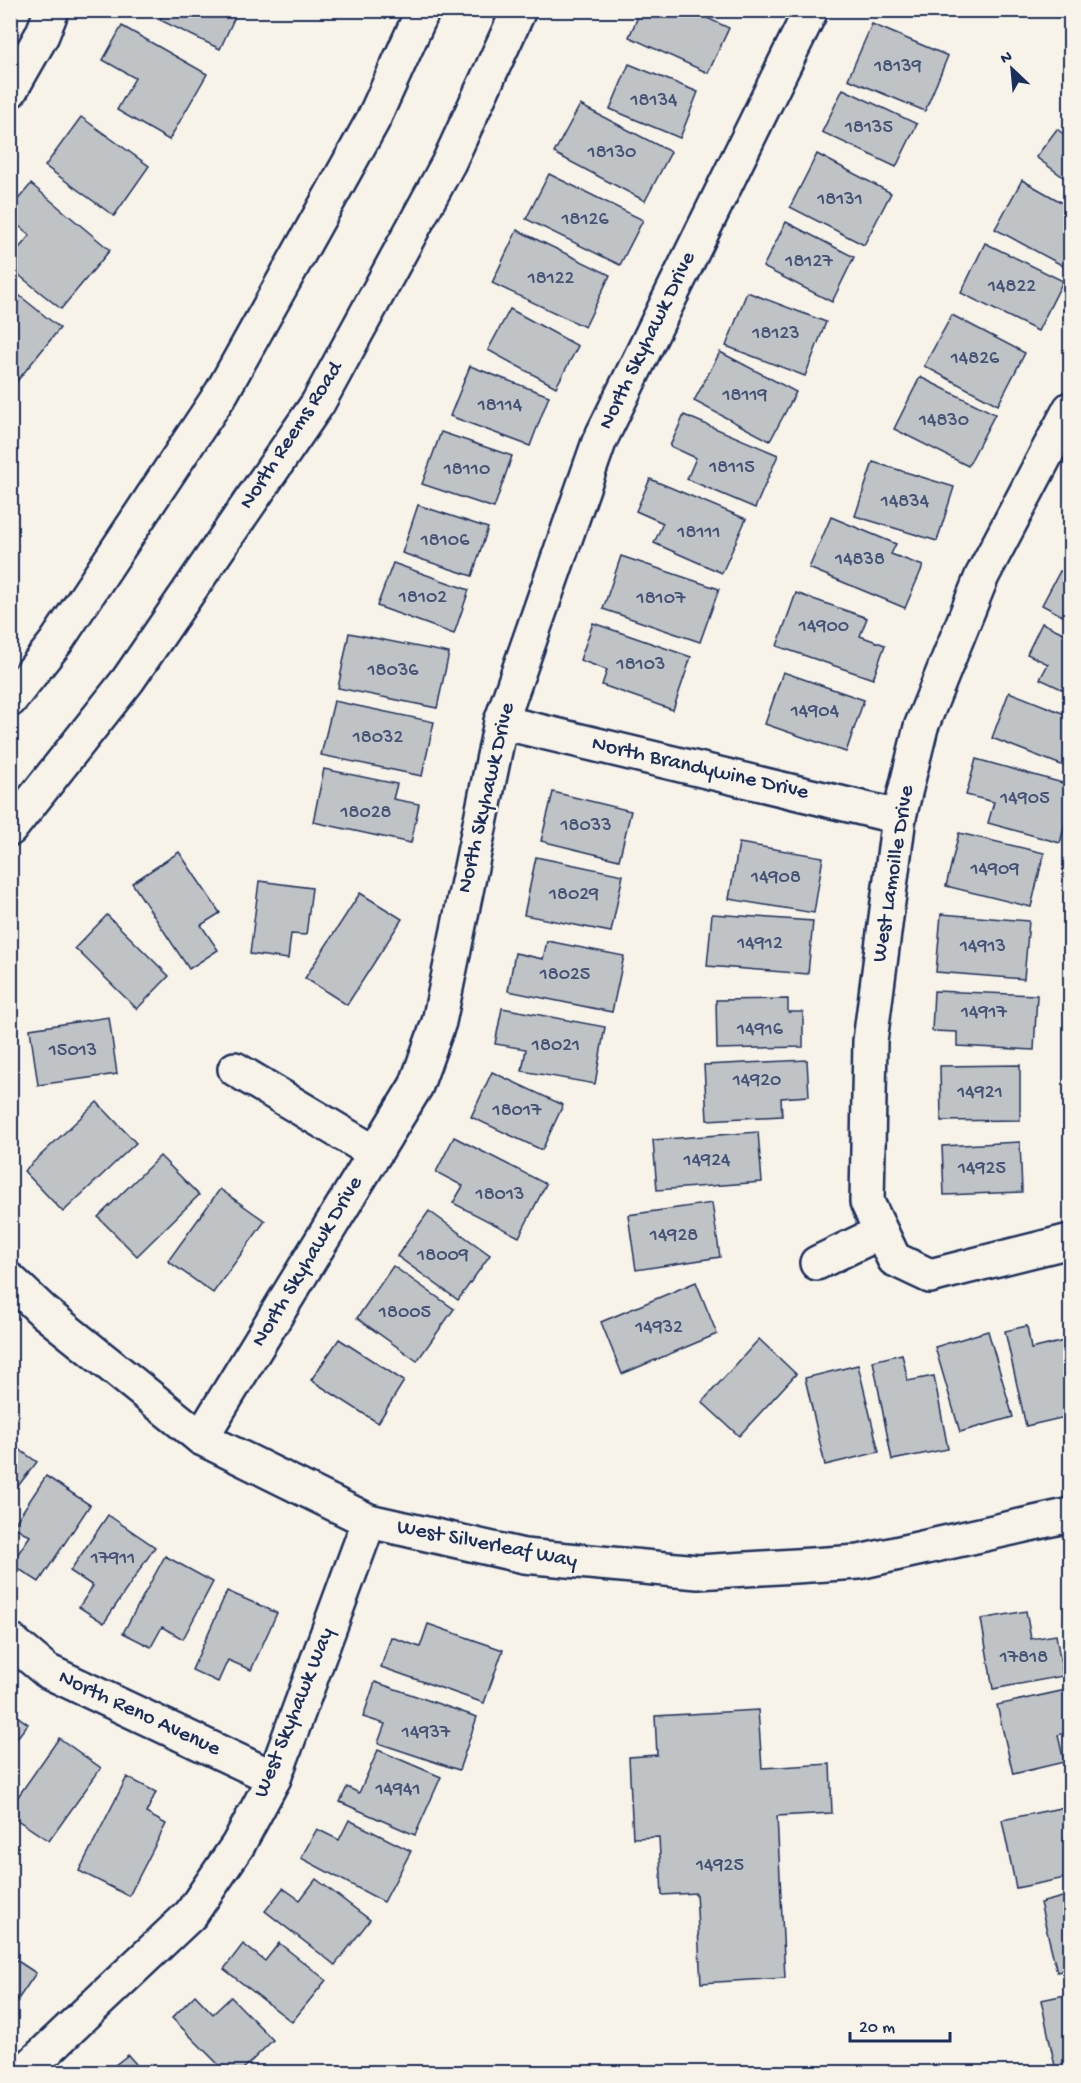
<svg xmlns="http://www.w3.org/2000/svg" width="1081" height="2083" viewBox="0 0 1081 2083" font-family="'Gochi Hand',sans-serif">
  <style>
    .building { fill: #c0c3c5; stroke: #1b2f5e; stroke-width: 1.5 }
    .lines { fill: none; stroke-linecap: round; stroke-linejoin: round }
    .minor-casing { stroke: #1b2f5e; stroke-width: 38 }
    .major-casing { stroke: #1b2f5e; stroke-width: 38 }
    .minor { stroke: #f7f3e8; stroke-width: 33 }
    .major { stroke: #f7f3e8; stroke-width: 33 }
    .labels { text-anchor: middle; dominant-baseline: central; stroke-width: 5; stroke-linejoin: round; paint-order: stroke }
    .number-label { font-size: 20px; fill: #445478 }
    .street-label { font-size: 22px; fill: #1b2f5e; stroke: #f7f3e8 }
  </style>
  <rect width="100%" height="100%" fill="#f7f3e8"/>
  <filter id="ink" filterUnits="userSpaceOnUse"><feTurbulence type="fractalNoise" baseFrequency=".0167" numOctaves="2"/><feDisplacementMap in="SourceGraphic" scale="12" xChannelSelector="R" yChannelSelector="G"/><feConvolveMatrix kernelMatrix="1 2 1 2 8 2 1 2 1" color-interpolation-filters="sRGB"/></filter>
  <g filter="url(#ink)">
    <g class="building">
      <polygon points="165,10 238,10 220,49 160,20"/>
      <polygon points="641,10 690,10 729,28 708,73 629,37"/>
      <polygon points="872,24 948,56 925,111 848,79"/>
      <polygon points="122,26 207,74 169,140 117,110 135,78 103,60"/>
      <polygon points="629,64 698,92 680,138 610,109"/>
      <polygon points="843,89 917,124 896,167 822,132"/>
      <polygon points="580,105 671,152 645,201 554,153"/>
      <polygon points="81,117 149,166 114,216 45,166"/>
      <polygon points="1057,129 1070,139 1070,182 1036,157"/>
      <polygon points="817,154 891,193 864,245 790,207"/>
      <polygon points="549,174 643,220 620,265 526,219"/>
      <polygon points="1022,180 1070,207 1069,269 995,229"/>
      <polygon points="31,184 110,250 61,309 10,268 10,259 30,235 10,219 10,209"/>
      <polygon points="786,222 854,257 832,302 763,267"/>
      <polygon points="517,230 610,275 585,327 492,283"/>
      <polygon points="985,243 1063,281 1038,331 961,293"/>
      <polygon points="10,288 60,328 10,390"/>
      <polygon points="747,292 826,322 805,376 726,346"/>
      <polygon points="510,309 578,346 556,387 488,350"/>
      <polygon points="952,315 1025,353 998,405 924,366"/>
      <polygon points="720,352 796,392 770,441 694,401"/>
      <polygon points="470,366 549,396 530,446 450,416"/>
      <polygon points="920,377 995,414 968,466 894,429"/>
      <polygon points="684,415 778,455 755,508 687,479 696,458 670,446"/>
      <polygon points="441,432 512,456 494,508 422,484"/>
      <polygon points="873,462 954,487 937,541 855,516"/>
      <polygon points="650,479 746,519 722,573 654,543 663,523 636,511"/>
      <polygon points="418,505 488,528 472,576 402,553"/>
      <polygon points="831,517 896,544 891,554 923,566 905,608 809,568"/>
      <polygon points="621,556 719,589 700,642 603,609"/>
      <polygon points="393,563 469,590 454,634 377,606"/>
      <polygon points="1060,571 1070,575 1070,620 1042,605"/>
      <polygon points="796,593 867,618 860,636 885,645 873,679 777,646"/>
      <polygon points="593,623 691,657 673,710 602,685 607,670 580,660"/>
      <polygon points="1042,623 1070,636 1070,693 1040,679 1048,664 1027,654"/>
      <polygon points="349,633 449,653 437,708 338,688"/>
      <polygon points="783,672 864,700 846,752 765,724"/>
      <polygon points="1009,692 1070,716 1070,750 1064,766 992,738"/>
      <polygon points="334,701 434,722 422,776 321,755"/>
      <polygon points="976,759 1070,785 1070,805 1060,843 988,823 994,802 966,795"/>
      <polygon points="324,769 397,784 393,799 419,804 411,843 313,822"/>
      <polygon points="553,792 631,811 619,860 541,841"/>
      <polygon points="959,833 1044,853 1031,907 946,886"/>
      <polygon points="739,843 823,857 814,913 729,899"/>
      <polygon points="179,852 220,913 201,925 218,950 189,969 132,883"/>
      <polygon points="536,857 623,875 611,932 524,915"/>
      <polygon points="259,881 312,888 306,935 291,934 288,959 250,954"/>
      <polygon points="360,893 402,919 347,1005 305,978"/>
      <polygon points="712,914 813,921 808,974 707,966"/>
      <polygon points="941,914 1029,921 1024,979 936,972"/>
      <polygon points="107,915 169,976 137,1009 75,948"/>
      <polygon points="547,941 624,956 612,1012 508,991 515,953 543,959"/>
      <polygon points="934,991 1037,995 1034,1050 957,1046 957,1032 932,1031"/>
      <polygon points="788,999 788,1012 803,1012 803,1047 717,1049 716,1000"/>
      <polygon points="502,1008 605,1027 595,1084 522,1071 526,1049 495,1044"/>
      <polygon points="109,1017 117,1074 38,1085 30,1029"/>
      <polygon points="807,1060 809,1096 781,1098 782,1116 707,1120 704,1065"/>
      <polygon points="1020,1065 1020,1120 941,1121 940,1066"/>
      <polygon points="492,1072 563,1105 542,1150 471,1117"/>
      <polygon points="97,1102 136,1143 63,1212 24,1171"/>
      <polygon points="758,1132 762,1182 657,1190 653,1140"/>
      <polygon points="454,1137 546,1184 519,1237 453,1203 463,1186 436,1172"/>
      <polygon points="1020,1142 1022,1192 944,1195 942,1146"/>
      <polygon points="160,1156 199,1195 137,1256 98,1217"/>
      <polygon points="220,1189 265,1221 213,1293 168,1261"/>
      <polygon points="712,1203 720,1257 636,1270 628,1215"/>
      <polygon points="429,1211 490,1255 458,1300 397,1256"/>
      <polygon points="393,1266 454,1309 417,1361 357,1318"/>
      <polygon points="696,1282 717,1334 622,1374 601,1322"/>
      <polygon points="1027,1326 1031,1349 1064,1341 1070,1369 1070,1416 1026,1426 1005,1331"/>
      <polygon points="988,1331 1013,1417 960,1432 935,1347"/>
      <polygon points="339,1339 404,1381 378,1423 311,1380"/>
      <polygon points="759,1339 796,1374 739,1436 702,1402"/>
      <polygon points="902,1354 908,1381 934,1376 948,1449 892,1460 873,1361"/>
      <polygon points="858,1365 879,1452 825,1465 805,1378"/>
      <polygon points="10,1443 37,1462 10,1496"/>
      <polygon points="46,1476 90,1505 39,1582 11,1564 30,1536 13,1526"/>
      <polygon points="108,1515 155,1547 104,1623 79,1607 93,1586 70,1571"/>
      <polygon points="165,1556 213,1582 183,1639 162,1627 151,1647 123,1633"/>
      <polygon points="227,1591 277,1613 251,1670 228,1660 218,1682 192,1670"/>
      <polygon points="1026,1611 1031,1639 1056,1635 1063,1676 993,1689 981,1619"/>
      <polygon points="428,1624 503,1650 484,1703 381,1667 391,1637 420,1647"/>
      <polygon points="375,1682 477,1717 459,1770 378,1743 385,1724 363,1717"/>
      <polygon points="1066,1690 1070,1711 1070,1732 1058,1735 1064,1762 1013,1774 997,1705"/>
      <polygon points="758,1710 762,1768 830,1764 832,1813 777,1816 785,1978 701,1983 696,1893 662,1895 659,1837 633,1838 629,1757 657,1755 655,1716"/>
      <polygon points="10,1711 28,1724 10,1747"/>
      <polygon points="59,1738 101,1768 49,1841 10,1815 10,1808"/>
      <polygon points="378,1750 441,1777 415,1835 340,1802 347,1787 359,1793"/>
      <polygon points="127,1777 156,1792 146,1813 166,1824 129,1896 79,1871"/>
      <polygon points="1070,1806 1070,1844 1066,1845 1070,1877 1016,1888 1002,1820"/>
      <polygon points="349,1820 411,1851 384,1902 301,1858 317,1829 339,1840"/>
      <polygon points="316,1879 370,1920 335,1965 265,1911 283,1888 300,1900"/>
      <polygon points="1070,1895 1070,1969 1057,1972 1040,1903"/>
      <polygon points="279,1943 326,1980 292,2022 224,1969 243,1944 265,1961"/>
      <polygon points="10,1956 36,1973 10,2011"/>
      <polygon points="1070,1994 1070,2068 1056,2071 1041,2000"/>
      <polygon points="195,1995 213,2014 231,1997 273,2040 240,2072 226,2072 172,2018"/>
      <polygon points="128,2055 143,2072 106,2072"/>
    </g>
    <g class="lines">
      <defs>
        <g id="minor">
          <polyline points="10,91 42,35 52,10"/>
          <polyline points="1070,409 982,576 921,727 899,817 870,1041 867,1202 894,1259 930,1276 1070,1241"/>
          <polyline points="501,722 899,817"/>
          <polyline points="235,1069 375,1153"/>
          <polyline points="817,1263 881,1232"/>
          <polyline points="10,1280 44,1312 201,1438 369,1521 524,1556 698,1572 859,1562 1070,1515"/>
          <polyline points="201,1438 416,1086 439,1022 501,722 599,442 811,10"/>
          <polyline points="10,1640 47,1671 274,1778"/>
          <polyline points="24,2072 191,1914 238,1845 274,1778 369,1521"/>
        </g>
        <g id="major">
          <polyline points="10,700 56,642 222,392 373,120 423,10"/>
          <polyline points="10,829 128,680 318,403 449,162 519,10"/>
        </g>
      </defs>
      <use href="#minor" class="minor-casing"/>
      <use href="#major" class="major-casing"/>
      <use href="#minor" class="minor"/>
      <use href="#major" class="major"/>
    </g>
  </g>
  <g class="labels">
    <g class="number-label">
      <text x="898" y="67">18139</text>
      <text x="654" y="101">18134</text>
      <text x="869" y="128">18135</text>
      <text x="612" y="153">18130</text>
      <text x="840" y="200">18131</text>
      <text x="585" y="220">18126</text>
      <text x="809" y="262">18127</text>
      <text x="551" y="279">18122</text>
      <text x="1012" y="287">14822</text>
      <text x="776" y="334">18123</text>
      <text x="975" y="359">14826</text>
      <text x="745" y="396">18119</text>
      <text x="500" y="406">18114</text>
      <text x="944" y="421">14830</text>
      <text x="732" y="468">18115</text>
      <text x="467" y="470">18110</text>
      <text x="905" y="502">14834</text>
      <text x="699" y="533">18111</text>
      <text x="445" y="541">18106</text>
      <text x="860" y="560">14838</text>
      <text x="423" y="598">18102</text>
      <text x="661" y="599">18107</text>
      <text x="824" y="627">14900</text>
      <text x="641" y="665">18103</text>
      <text x="393" y="671">18036</text>
      <text x="815" y="712">14904</text>
      <text x="378" y="738">18032</text>
      <text x="1025" y="799">14905</text>
      <text x="366" y="813">18028</text>
      <text x="586" y="826">18033</text>
      <text x="995" y="870">14909</text>
      <text x="776" y="878">14908</text>
      <text x="574" y="895">18029</text>
      <text x="760" y="944">14912</text>
      <text x="983" y="947">14913</text>
      <text x="565" y="975">18025</text>
      <text x="984" y="1013">14917</text>
      <text x="760" y="1030">14916</text>
      <text x="556" y="1046">18021</text>
      <text x="73" y="1051">15013</text>
      <text x="757" y="1081">14920</text>
      <text x="980" y="1093">14921</text>
      <text x="517" y="1111">18017</text>
      <text x="707" y="1161">14924</text>
      <text x="982" y="1169">14925</text>
      <text x="500" y="1195">18013</text>
      <text x="674" y="1236">14928</text>
      <text x="443" y="1256">18009</text>
      <text x="405" y="1313">18005</text>
      <text x="659" y="1328">14932</text>
      <text x="113" y="1559">17911</text>
      <text x="1024" y="1658">17818</text>
      <text x="426" y="1733">14937</text>
      <text x="398" y="1790">14941</text>
      <text x="720" y="1866">14925</text>
    </g>
    <g class="street-label">
      <text transform="translate(648 341) rotate(-64)">North Skyhawk Drive</text>
      <text transform="translate(292 436) rotate(-57)">North Reems Road</text>
      <text transform="translate(700 769) rotate(13)">North Brandywine Drive</text>
      <text transform="translate(487 798) rotate(-77)">North Skyhawk Drive</text>
      <text transform="translate(894 874) rotate(-81)">West Lamoille Drive</text>
      <text transform="translate(308 1262) rotate(-59)">North Skyhawk Drive</text>
      <text transform="translate(487 1545) rotate(11)">West Silverleaf Way</text>
      <text transform="translate(295 1713) rotate(-68)">West Skyhawk Way</text>
      <text transform="translate(139 1714) rotate(25)">North Reno Avenue</text>
    </g>
  </g>
  <rect width="1081" height="2083" fill="none" stroke="#f7f3e8" stroke-width="36"/>
  <rect x="18" y="18" width="1045" height="2047" fill="none" stroke="#1b2f5e" stroke-width="2" filter="url(#ink)"/>
  <g transform="translate(1012 69) rotate(334)" stroke="#f7f3e8" stroke-width="4.5" paint-order="stroke">
  <path d="M0-4.5L10 22L0 15L-10 22Z" fill="#1b2f5e"/>
  <text y="-9" font-size="16" font-weight="bold" text-anchor="middle" fill="#1b2f5e">N</text>
  </g>
  <path d="M850 2032v9h100v-9" fill="none" stroke="#1b2f5e" stroke-width="3"/>
  <text x="859" y="2032" font-size="18" fill="#1b2f5e" stroke="#f7f3e8" stroke-width="4.5" paint-order="stroke">20 m</text>
</svg>
